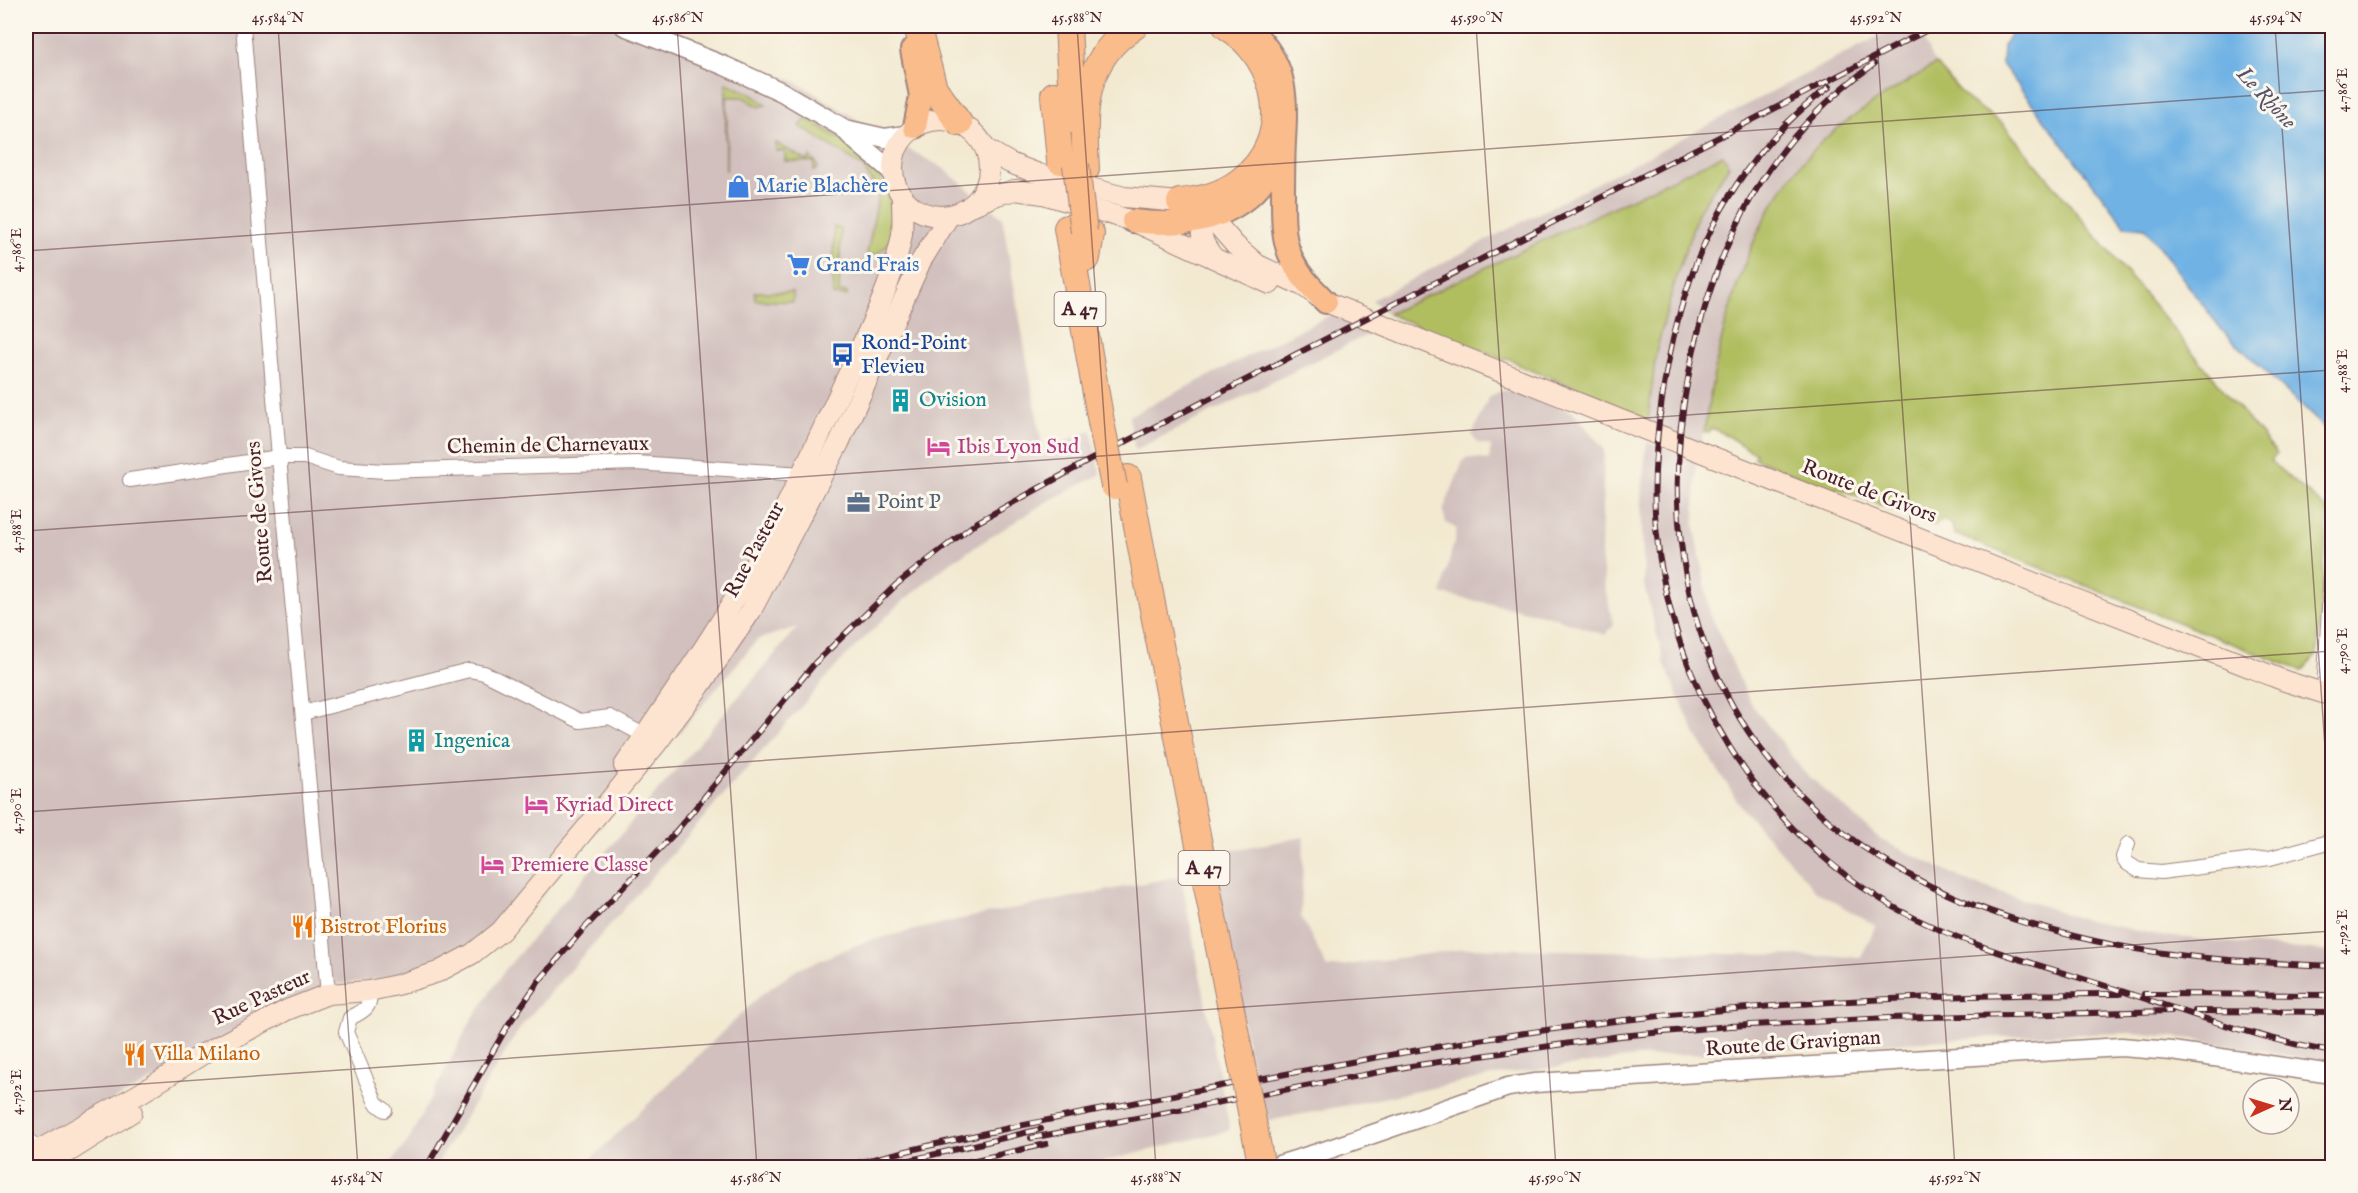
<svg xmlns="http://www.w3.org/2000/svg" width="2358" height="1193" viewBox="0 0 2358 1193" font-family="'IM FELL English',serif">
  <style>
    .industrial { fill: #d1c0bd }
    .green { fill: #b1be60; stroke: #7e6e46; stroke-width: 1.5 }
    .water { fill: #6fb2e4; stroke: #5c6888; stroke-width: 1.5 }
    .lines { fill: none; stroke-linecap: round; stroke-linejoin: round }
    .minor-casing { stroke: #9e847e; stroke-width: 16 }
    .tertiary-casing { stroke: #9e847e; stroke-width: 21 }
    .secondary-casing { stroke: #9e847e; stroke-width: 22 }
    .trunk-casing { stroke: #9e847e; stroke-width: 26 }
    .motorway-casing { stroke: #9e847e; stroke-width: 28 }
    .minor { stroke: #fff; stroke-width: 14 }
    .tertiary { stroke: #fff; stroke-width: 18 }
    .secondary { stroke: #fde4d1; stroke-width: 20 }
    .trunk { stroke: #fabc8b; stroke-width: 22 }
    .motorway { stroke: #fabc8b; stroke-width: 26 }
    .rail-casing { stroke: #4a1f2b; stroke-width: 6 }
    .rail { stroke: #fbf7ec; stroke-width: 4; stroke-dasharray: 11; stroke-linecap: butt }
    .motorway-bridge-casing { stroke: #9e847e; stroke-width: 28; stroke-linecap: butt }
    .motorway-bridge { stroke: #fabc8b; stroke-width: 26 }
    .ticks { fill: none; stroke: #4a1f2b; stroke-width: 1.5; stroke-opacity: 0.45 }
    .labels { text-anchor: middle; dominant-baseline: central; stroke-width: 6; stroke-linejoin: round; paint-order: stroke }
    .shield { fill: #fbf7ec; stroke: #7f6065; stroke-width: 1.5 }
    .shield-label { font-size: 20px; font-weight: bold; fill: #4a1f2b }
    .shop-label { font-size: 21px; fill: #366cbe; stroke: #fbf7ec; text-anchor: start }
    .transit-label { font-size: 21px; fill: #164399; stroke: #fbf7ec; text-anchor: start }
    .culture-label { font-size: 21px; fill: #0d838f; stroke: #fbf7ec; text-anchor: start }
    .street-label { font-size: 21px; fill: #4a1f2b; stroke: #fbf7ec }
    .hotel-label { font-size: 21px; fill: #b23c85; stroke: #fbf7ec; text-anchor: start }
    .service-label { font-size: 21px; fill: #4e5e75; stroke: #fbf7ec; text-anchor: start }
    .food-label { font-size: 21px; fill: #c56008; stroke: #fbf7ec; text-anchor: start }
    .water-label { font-size: 22px; font-style: italic; fill: #57526c; stroke: #fbf7ec }
    .neatline { fill: none; stroke: #4a1f2b; stroke-width: 2 }
    .ticks-label { font-size: 15px; text-anchor: middle; fill: #4a1f2b }
  </style>
  <rect width="100%" height="100%" fill="#fbf7ec"/>
  <filter id="ink" filterUnits="userSpaceOnUse"><feTurbulence type="fractalNoise" baseFrequency=".0167" numOctaves="2"/><feDisplacementMap in="SourceGraphic" scale="12" xChannelSelector="R" yChannelSelector="G"/><feConvolveMatrix kernelMatrix="1 2 1 2 8 2 1 2 1" color-interpolation-filters="sRGB"/></filter>
  <filter id="wash" filterUnits="userSpaceOnUse"><feTurbulence type="fractalNoise" baseFrequency=".008" numOctaves="4" result="noise"/><feDisplacementMap in="SourceGraphic" scale="24" xChannelSelector="R" yChannelSelector="G"/><feGaussianBlur stdDeviation="1.35" result="paint"/><feColorMatrix in="noise" values="0 0 0 0 0 0 0 0 0 0 0 0 0 0 0 0 0 1.4 0 .05"/><feComposite in="paint" operator="in"/></filter>
  <g filter="url(#wash)">
    <rect width="100%" height="100%" fill="#f2e9d0"/>
    <g class="industrial">
      <polygon points="26,26 664,26 794,81 876,131 943,168 1002,217 1043,451 1091,430 1100,475 1048,501 951,562 897,606 842,660 522,1025 435,1167 388,1167 408,1141 471,1021 505,970 798,627 758,639 515,928 451,969 336,985 120,1097 26,1143"/>
      <polygon points="1898,26 1918,26 1931,57 1936,64 1864,107 1825,139 1788,180 1763,222 1741,275 1712,380 1701,443 1648,422 1656,352 1676,277 1699,210 1729,166 1723,155 1388,314 1372,300"/>
      <polygon points="1332,314 1373,332 1135,450 1129,416"/>
      <polygon points="1513,390 1574,413 1604,449 1601,553 1605,589 1614,624 1605,635 1547,615 1441,594 1457,529 1446,523 1443,511 1463,461 1468,458 1489,460 1491,446 1477,443 1472,435 1489,396 1500,391"/>
      <polygon points="1647,442 1696,458 1695,527 1710,613 1750,702 1803,771 1881,840 1972,883 2085,920 2164,936 2332,952 2332,1063 2193,1039 2133,1033 2037,1035 1638,1057 1502,1074 1263,1122 1209,854 1304,837 1301,916 1327,968 1470,948 1861,957 1876,926 1817,892 1741,807 1696,735 1665,666 1644,585 1641,495"/>
      <polygon points="1181,876 1230,1130 1078,1168 579,1167 592,1158 762,994 798,969 864,942 956,920"/>
    </g>
    <g class="green">
      <path d="M1936,64l31,35 36,25 274,330 -7,7 58,49 -11,145 -15,16 -348,-137 -2,-9 -9,-5 -8,6 -98,-38 -5,2 -78,-32 2,-5c-16,-6 -28,-20 -45,-25l-2,5 -5,-1c15,-101 43,-223 122,-294 34,-29 72,-51 110,-74z"/>
      <polygon points="726,83 750,93 766,105 759,107 743,97 727,97 726,171"/>
      <path d="M810,120l60,37 10,11 -3,4c10,18 23,49 12,70 -4,8 -15,13 -23,17l13,-66 -16,-26 -63,-41 4,-5z"/>
      <polygon points="776,143 807,161 810,157 817,164 818,168 814,171 814,162 785,161 785,151 776,151"/>
      <polygon points="1723,155 1729,166 1699,210 1676,277 1656,352 1648,422 1619,411 1606,400 1518,365 1516,362 1507,358 1504,360 1388,314"/>
      <polygon points="834,227 841,229 839,292 847,293 847,296 833,295"/>
      <polygon points="755,292 793,292 793,302 755,300"/>
    </g>
    <polygon class="water" points="2016,26 2323,26 2332,36 2332,435 2221,329 2145,228 2125,226 2002,64 2003,46"/>
  </g>
  <g filter="url(#ink)">
    <g class="lines">
      <defs>
        <g id="minor">
          <polyline points="243,26 279,457 328,994"/>
          <polyline points="130,480 279,457 305,457 339,468 385,471 636,463 802,474 807,477"/>
          <polyline points="2324,694 2332,556"/>
          <polyline points="303,713 469,670 484,673 580,721 610,717 653,740"/>
          <polyline points="2128,844 2123,857 2127,863 2138,870 2161,872 2270,858 2332,841"/>
          <path d="M369,991c3,16 -5,20 -19,27l-4,14 30,71 9,7"/>
          <polyline points="26,1137 43,1157"/>
        </g>
        <g id="tertiary">
          <polyline points="624,26 725,66 782,92 845,129 885,138 905,135"/>
          <path d="M846,131c14,16 32,27 47,42"/>
          <polyline points="1269,1168 1327,1150 1508,1087 1535,1083 2121,1047 2172,1051 2332,1074"/>
        </g>
        <g id="secondary">
          <circle cx="941" cy="168" r="48"/>
          <polyline points="986,149 1010,163 1039,174 1124,197 1180,202 1215,222 1235,245 1258,265 1303,286 1326,302 1756,474 2285,681 2332,696"/>
          <polyline points="973,205 997,195 1015,190 1043,194 1133,221 1270,284"/>
          <path d="M1212,207c-14,21 -14,32 2,51"/>
          <path d="M624,766c51,-75 104,-149 146,-229 25,-47 47,-95 69,-143 21,-46 55,-111 63,-160 1,-12 0,-25 0,-36"/>
          <polyline points="26,1157 139,1094 203,1054 287,1010 328,994 369,991 397,985 438,972 472,954 501,931 657,743 700,686 751,611 839,443 921,261 949,216"/>
          <polyline points="43,1168 132,1112"/>
        </g>
        <g id="trunk">
          <path d="M1246,26c40,34 41,67 38,115 -1,20 -1,40 -1,60 0,18 0,37 7,54 7,19 22,33 36,47"/>
          <polyline points="912,50 921,96 915,127"/>
          <path d="M1133,221c65,8 122,-5 148,-73"/>
        </g>
        <g id="motorway">
          <polyline points="917,26 934,88 959,123"/>
          <polyline points="1068,26 1073,120"/>
          <polyline points="1054,95 1060,161"/>
          <path d="M1086,169c-3,-57 -5,-109 49,-143"/>
          <path d="M1180,202c22,-2 42,-7 60,-21 56,-41 40,-121 -14,-155"/>
          <polyline points="1067,228 1101,422"/>
          <polyline points="1087,258 1091,234"/>
          <polyline points="1128,478 1145,568"/>
        </g>
      </defs>
      <use href="#minor" class="minor-casing"/>
      <use href="#tertiary" class="tertiary-casing"/>
      <use href="#secondary" class="secondary-casing"/>
      <use href="#trunk" class="trunk-casing"/>
      <use href="#motorway" class="motorway-casing"/>
      <use href="#minor" class="minor"/>
      <use href="#tertiary" class="tertiary"/>
      <use href="#secondary" class="secondary"/>
      <use href="#trunk" class="trunk"/>
      <use href="#motorway" class="motorway"/>
      <defs>
        <g id="rail">
          <path d="M1874,64c-106,75 -159,179 -184,304 -43,210 26,404 221,508 53,29 111,48 171,62 82,20 166,24 250,28"/>
          <path d="M1829,87c-104,78 -149,186 -167,312 -6,42 -10,85 -6,128 13,157 104,305 243,383 64,35 138,54 207,76 75,24 149,52 226,66"/>
          <polyline points="2144,994 2332,995"/>
          <polyline points="2195,1011 2332,1012"/>
          <polyline points="1031,1138 1411,1066 1620,1036 1730,1026 1889,1018 2171,1011"/>
          <polyline points="426,1168 508,1025 539,981 580,933 673,835 815,663 897,584 976,523 1090,460 1935,26"/>
          <path d="M838,1168c127,-33 254,-57 382,-82 111,-20 222,-42 334,-57 185,-26 379,-35 566,-35"/>
          <polyline points="877,1168 1041,1129"/>
          <polyline points="940,1168 1046,1144"/>
        </g>
      </defs>
      <use href="#rail" class="rail-casing"/>
      <use href="#rail" class="rail"/>
      <defs>
        <g id="motorway-bridge">
          <polyline points="1076,165 1084,232"/>
          <polyline points="1101,422 1114,486"/>
          <polyline points="1145,568 1262,1168"/>
        </g>
      </defs>
      <use href="#motorway-bridge" class="motorway-bridge-casing"/>
      <use href="#motorway-bridge" class="motorway-bridge"/>
    </g>
  </g>
  <path class="ticks" d="M278,26l80,1142M677,26l80,1142M1077,26l79,1142M1476,26l80,1142M1876,26l79,1142M2275,26l57,822M26,251l2306,-161M26,531l2306,-161M26,812l2306,-161M26,1092l2306,-161"/>
  <defs>
    <symbol id="shop-bare" viewBox="-9 -9 18 18"><path d="M-5-2.5h2.3a2.7 3.5 0 0 1 5.4 0H5L5.5 6h-11ZM-1.5-2.5h3a1.5 2.3 0 0 0-3 0Z" fill="#3f7fe0" stroke="#fbf7ec" stroke-width="2.5" paint-order="stroke"/></symbol>
    <symbol id="supermarket-bare" viewBox="-9 -9 18 18"><path d="M-6-5.5h2.5l.6 2H6L4.5 2H-2.5L-4.4-4H-6ZM-1.5 3.2a1.3 1.3 0 1 0 .1 0ZM3 3.2a1.3 1.3 0 1 0 .1 0Z" fill="#3f7fe0" stroke="#fbf7ec" stroke-width="2.5" paint-order="stroke"/></symbol>
    <symbol id="bus-bare" viewBox="-9 -9 18 18"><path d="M-5-6H5V4H4V6H2V4H-2V6H-4V4H-5ZM-3.5-4V0h7V-4ZM-3.5 1.2v1.5H-2V1.2ZM2 1.2v1.5H3.5V1.2Z" fill="#1a4fb4" stroke="#fbf7ec" stroke-width="2.5" paint-order="stroke"/></symbol>
    <symbol id="building-bare" viewBox="-9 -9 18 18"><path d="M-4-6H4V6H1V3H-1V6H-4ZM-2.5-4.3h1.7v1.8h-1.7ZM.8-4.3h1.7v1.8H.8ZM-2.5-1h1.7V.8h-1.7ZM.8-1h1.7V.8H.8Z" fill="#0f9aa8" stroke="#fbf7ec" stroke-width="2.5" paint-order="stroke"/></symbol>
    <symbol id="hotel-bare" viewBox="-9 -9 18 18"><path d="M-6-4.5h1.5V1H6V5H4.5V3h-9V5H-6ZM-4 0a1.8 1.8 0 1 1 3.6 0ZM.5 0V-2.5h3Q6-2.5 6 0Z" fill="#d1479c" stroke="#fbf7ec" stroke-width="2.5" paint-order="stroke"/></symbol>
    <symbol id="office-bare" viewBox="-9 -9 18 18"><path d="M-6-3h4V-5.5h4V-3h4V5H-6ZM-1-4.5V-3h2v-1.5ZM-6 0V1H6V0Z" fill="#5c6f8a" stroke="#fbf7ec" stroke-width="2.5" paint-order="stroke"/></symbol>
    <symbol id="restaurant-bare" viewBox="-9 -9 18 18"><path d="M-5-6h1v4h1v-4h1v4h1v-4h1v5L-1.5 .5V6h-2V.5L-5-1ZM5-6V6H3V1.5H1.5Q1.5-4 5-6Z" fill="#e8710a" stroke="#fbf7ec" stroke-width="2.5" paint-order="stroke"/></symbol>
  </defs>
  <g fill-rule="evenodd">
    <use href="#shop-bare" x="722" y="170" width="33" height="33"/>
    <use href="#supermarket-bare" x="782" y="248" width="33" height="33"/>
    <use href="#bus-bare" x="826" y="338" width="33" height="33"/>
    <use href="#building-bare" x="884" y="384" width="33" height="33"/>
    <use href="#hotel-bare" x="922" y="430" width="33" height="33"/>
    <use href="#office-bare" x="842" y="486" width="33" height="33"/>
    <use href="#building-bare" x="400" y="724" width="33" height="33"/>
    <use href="#hotel-bare" x="520" y="788" width="33" height="33"/>
    <use href="#hotel-bare" x="476" y="848" width="33" height="33"/>
    <use href="#restaurant-bare" x="286" y="910" width="33" height="33"/>
    <use href="#restaurant-bare" x="118" y="1038" width="33" height="33"/>
  </g>
  <g class="labels">
    <g class="shield">
      <rect x="1054.5" y="292" width="51" height="34" rx="4.5"/>
      <rect x="1178.5" y="851" width="51" height="34" rx="4.5"/>
    </g>
    <g class="shield-label">
      <text x="1080" y="309">A 47</text>
      <text x="1204" y="868">A 47</text>
    </g>
    <g class="shop-label">
      <text x="756" y="186">Marie Blachère</text>
      <text x="816" y="265">Grand Frais</text>
    </g>
    <g class="transit-label">
      <text x="861" y="343">Rond-Point<tspan x="861" dy="24">Flevieu</tspan></text>
    </g>
    <g class="culture-label">
      <text x="919" y="400">Ovision</text>
      <text x="434" y="741">Ingenica</text>
    </g>
    <g class="street-label">
      <text transform="translate(548 446) rotate(-1)">Chemin de Charnevaux</text>
      <text transform="translate(1869 492) rotate(21)">Route de Givors</text>
      <text transform="translate(260 512) rotate(-95)">Route de Givors</text>
      <text transform="translate(755 550) rotate(-62)">Rue Pasteur</text>
      <text transform="translate(262 998) rotate(-25)">Rue Pasteur</text>
      <text transform="translate(1793 1044) rotate(-4)">Route de Gravignan</text>
    </g>
    <g class="hotel-label">
      <text x="957" y="447">Ibis Lyon Sud</text>
      <text x="555" y="805">Kyriad Direct</text>
      <text x="511" y="865">Premiere Classe</text>
    </g>
    <g class="service-label">
      <text x="877" y="502">Point P</text>
    </g>
    <g class="food-label">
      <text x="320" y="927">Bistrot Florius</text>
      <text x="153" y="1054">Villa Milano</text>
    </g>
    <g class="water-label">
      <text transform="translate(2266 98) rotate(47)">Le Rhône</text>
    </g>
  </g>
  <rect width="2358" height="1193" fill="none" stroke="#fbf7ec" stroke-width="66"/>
  <g transform="translate(2271 1106) rotate(86)"><circle r="28" fill="#fbf7ec" stroke="#b4a19f" stroke-width="1.5"/>
  <path d="M0-4.5L10 22L0 15L-10 22Z" fill="#c8321e"/>
  <text y="-9" font-size="16" font-weight="bold" text-anchor="middle" fill="#4a1f2b">N</text>
  </g>
  <rect x="33" y="33" width="2292" height="1127" class="neatline"/>
  <g class="ticks-label">
    <text x="278" y="22">45.584°N</text>
    <text x="678" y="22">45.586°N</text>
    <text x="1077" y="22">45.588°N</text>
    <text x="1477" y="22">45.590°N</text>
    <text x="1876" y="22">45.592°N</text>
    <text x="2276" y="22">45.594°N</text>
    <text transform="translate(2342 90) rotate(-90)" y="5">4.786°E</text>
    <text transform="translate(16 250) rotate(-90)" y="5">4.786°E</text>
    <text transform="translate(2342 371) rotate(-90)" y="5">4.788°E</text>
    <text transform="translate(16 531) rotate(-90)" y="5">4.788°E</text>
    <text transform="translate(2342 651) rotate(-90)" y="5">4.790°E</text>
    <text transform="translate(16 811) rotate(-90)" y="5">4.790°E</text>
    <text transform="translate(2342 932) rotate(-90)" y="5">4.792°E</text>
    <text transform="translate(16 1092) rotate(-90)" y="5">4.792°E</text>
    <text x="357" y="1182">45.584°N</text>
    <text x="756" y="1182">45.586°N</text>
    <text x="1156" y="1182">45.588°N</text>
    <text x="1555" y="1182">45.590°N</text>
    <text x="1955" y="1182">45.592°N</text>
  </g>
</svg>
